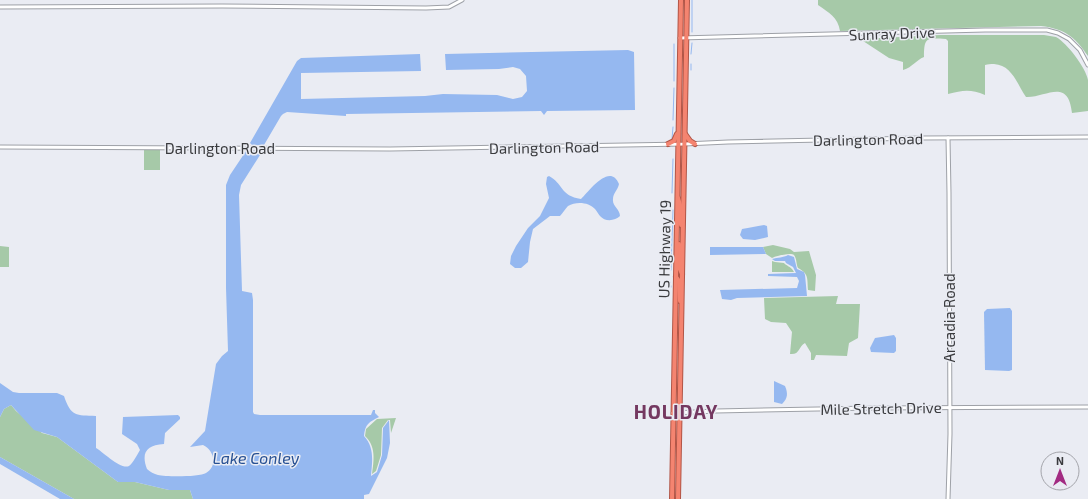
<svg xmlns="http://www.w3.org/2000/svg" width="1088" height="499" viewBox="0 0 1088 499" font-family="'Exo 2',sans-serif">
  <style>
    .green { fill: #a6c9a8 }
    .water { fill: #95b8f0 }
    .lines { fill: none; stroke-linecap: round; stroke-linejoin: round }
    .stream { stroke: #95b8f0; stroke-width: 1 }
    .tertiary-casing { stroke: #9ea1a7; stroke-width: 5 }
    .trunk-casing { stroke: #b25647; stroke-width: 6 }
    .tertiary { stroke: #fff; stroke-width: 3 }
    .trunk { stroke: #f48470; stroke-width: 4 }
    .labels { text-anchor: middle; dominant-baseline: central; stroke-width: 3; stroke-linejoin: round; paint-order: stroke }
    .street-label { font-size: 15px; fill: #3a3b3e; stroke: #eaecf3 }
    .water-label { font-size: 16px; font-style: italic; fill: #275093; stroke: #eaecf3 }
    .district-label { font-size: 19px; font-weight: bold; letter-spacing: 1px; fill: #743860; stroke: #eaecf3 }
  </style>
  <rect width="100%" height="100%" fill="#eaecf3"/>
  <g class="green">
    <path d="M818,0h270v56c-14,-20 -23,-27 -47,-30l-201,5c-2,-14 -11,-18 -22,-26z"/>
    <path d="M940,35h104c4,1 8,1 12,2 11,6 30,31 32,43 0,10 0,21 0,31l-16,2c-4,-36 -26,-15 -46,-16 -9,-13 -14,-32 -32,-33 -4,0 -6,0 -9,1v30c-14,-6 -22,-5 -37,-1v-53l-2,-2c-19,-1 -22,-3 -22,18 -8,3 -11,10 -21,13v-8l-14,-4 -29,-19z"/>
    <polygon points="144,149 160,150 160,170 144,170"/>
    <path d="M773,245l17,4 4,3 15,-1 7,24 -1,16 -7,-1c-1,-12 1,-16 -10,-22 -2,-4 -1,-9 -4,-13 -3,-3 -18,1 -22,3v3l3,1 9,1c2,3 7,3 10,9h-22v-14l-6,-4 -3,-7z"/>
    <polygon points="0,246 9,247 9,267 0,267"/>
    <path d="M838,296l-2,8h24l-2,34 -9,5 -2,13 -31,-1 -2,5h-3v-7l-6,-10c-7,4 -5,12 -15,11l2,-22 -6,-9 -15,-1 -6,-3 -1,-21z"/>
    <polygon points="11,405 16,411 42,433 57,437 118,482 135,482 169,490 190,490 193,499 74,499 0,457 0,417 4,409"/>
    <path d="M396,418l-5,15 -1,-13h-2l-6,8 -1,27 -5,16 -4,3c2,-14 4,-28 -7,-38l1,-7 11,-10z"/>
  </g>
  <g class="water">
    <polygon points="628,50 634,52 635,110 547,111 544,115 541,111 346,114 346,116 287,112 283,114 281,116 264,145 252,145 250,143 297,61 301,58 420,54 421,71 301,73 301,99 425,96 443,94 497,95 513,99 522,97 527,91 526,76 520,69 513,67 499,69 446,70 445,54"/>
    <path d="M246,151h10l4,4 -19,30 -2,10 3,96 10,2 1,7v112l1,2 6,1h111l2,-5h2v3l4,4c-10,5 -14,7 -15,19 11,12 8,26 7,40l6,-4 5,-17 1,-27 6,-8 1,23 -3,15 -18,36 -5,1v4h-171l-3,-9h-21l-34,-8h-17l-61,-45 -23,-7 -23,-25 -7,4 -4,8v-34l13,9 6,1h38l7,3c7,21 12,19 32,20v32c7,4 25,22 33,18 4,-3 8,-11 11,-16l-3,-6 -15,-10 1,-17 55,-2 2,2v2l-15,14 -1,11c-18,1 -23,9 -17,25 3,3 7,5 11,6 8,2 42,2 48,-2 12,-7 8,-23 -3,-28l-13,2 15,-16 11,-67 6,-8 6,-5 -2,-63v-103l4,-10z"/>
    <path d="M549,176c14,7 11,20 32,23 8,-8 29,-37 38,-15 -1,6 -6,9 -6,15 -1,7 7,10 7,17 -5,5 -15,6 -20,0 -2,-2 -3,-5 -5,-7 -6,-7 -19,-8 -27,-3 -3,3 -5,7 -8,10h-10l-17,13 -3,13 -2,20 -7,6h-6l-5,-4 1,-8 5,-10 12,-18 12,-12 9,-18 -3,-14 1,-7z"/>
    <path d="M764,225l3,1 1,11 -13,3 -12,-1 -3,-4 2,-6c8,-1 14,-3 22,-4z"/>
    <polygon points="710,247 763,247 766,254 710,255"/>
    <path d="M788,255l6,2 3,12 7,3 1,3 2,21 -70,2 -6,2 -9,-1 -2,-9 77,-2 2,-7 -2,-4 -29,-1v-2l28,-1 -3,-6 -7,-4 -1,-2h-10l-3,-2c6,-2 11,-1 16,-4z"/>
    <polygon points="1010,308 1012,311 1012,370 1009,371 985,370 984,312 987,309"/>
    <polygon points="894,335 896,338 896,351 894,353 871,352 870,348 875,338"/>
    <path d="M774,381l11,5c3,7 3,12 -3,18l-8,-2z"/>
    <polygon points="0,457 74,499 60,499 0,464"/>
  </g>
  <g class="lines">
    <g class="stream">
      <polyline points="692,32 692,0"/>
      <polyline points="691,54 692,43"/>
      <polyline points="691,70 691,64"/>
      <polyline points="674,81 674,44"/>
      <polyline points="673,120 674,88"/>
      <polyline points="672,139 673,127"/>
      <polyline points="672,193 673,159"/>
      <polyline points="671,270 673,210"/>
      <polyline points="670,282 671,287"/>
    </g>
    <defs>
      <g id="tertiary">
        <polyline points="0,7 222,6 426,8 449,7 462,0"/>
        <polyline points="680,38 985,30 1047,30 1058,33 1069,39 1080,50 1088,65"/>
        <polyline points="948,138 949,193 950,434 948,499"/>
        <polyline points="0,147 390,149 685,144 728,142 921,138 1088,137"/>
        <polyline points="673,413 716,411 873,408 1088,407"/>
      </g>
      <g id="trunk">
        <polyline points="685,134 690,141 695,144"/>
        <polyline points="668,144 674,141 677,134"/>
        <polyline points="678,198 680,205 681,225"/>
        <polyline points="679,244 679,267 682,274"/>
        <polyline points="676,277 679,281 680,301"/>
        <polyline points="672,499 681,0"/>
        <polyline points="678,499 687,0"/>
      </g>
    </defs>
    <use href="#tertiary" class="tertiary-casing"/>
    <use href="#trunk" class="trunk-casing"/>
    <use href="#tertiary" class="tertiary"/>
    <use href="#trunk" class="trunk"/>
  </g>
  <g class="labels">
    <g class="street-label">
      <text transform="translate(892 33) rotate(-2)">Sunray Drive</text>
      <text transform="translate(868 139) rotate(-1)">Darlington Road</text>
      <text transform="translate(544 147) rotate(-1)">Darlington Road</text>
      <text x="220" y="148">Darlington Road</text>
      <text transform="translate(664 249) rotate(-89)">US Highway 19</text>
      <text transform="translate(949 318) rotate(-90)">Arcadia Road</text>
      <text transform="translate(881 408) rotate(-1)">Mile Stretch Drive</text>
    </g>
    <g class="water-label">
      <text x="256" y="457">Lake Conley</text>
    </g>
    <g class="district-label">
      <text x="676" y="411">HOLIDAY</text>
    </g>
  </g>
  <g transform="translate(1060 471)"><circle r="19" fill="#eaecf3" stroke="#a4a5ab"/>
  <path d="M0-3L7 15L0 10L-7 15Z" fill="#a22b82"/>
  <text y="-6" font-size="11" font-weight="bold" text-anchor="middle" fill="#3a3b3e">N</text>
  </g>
</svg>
